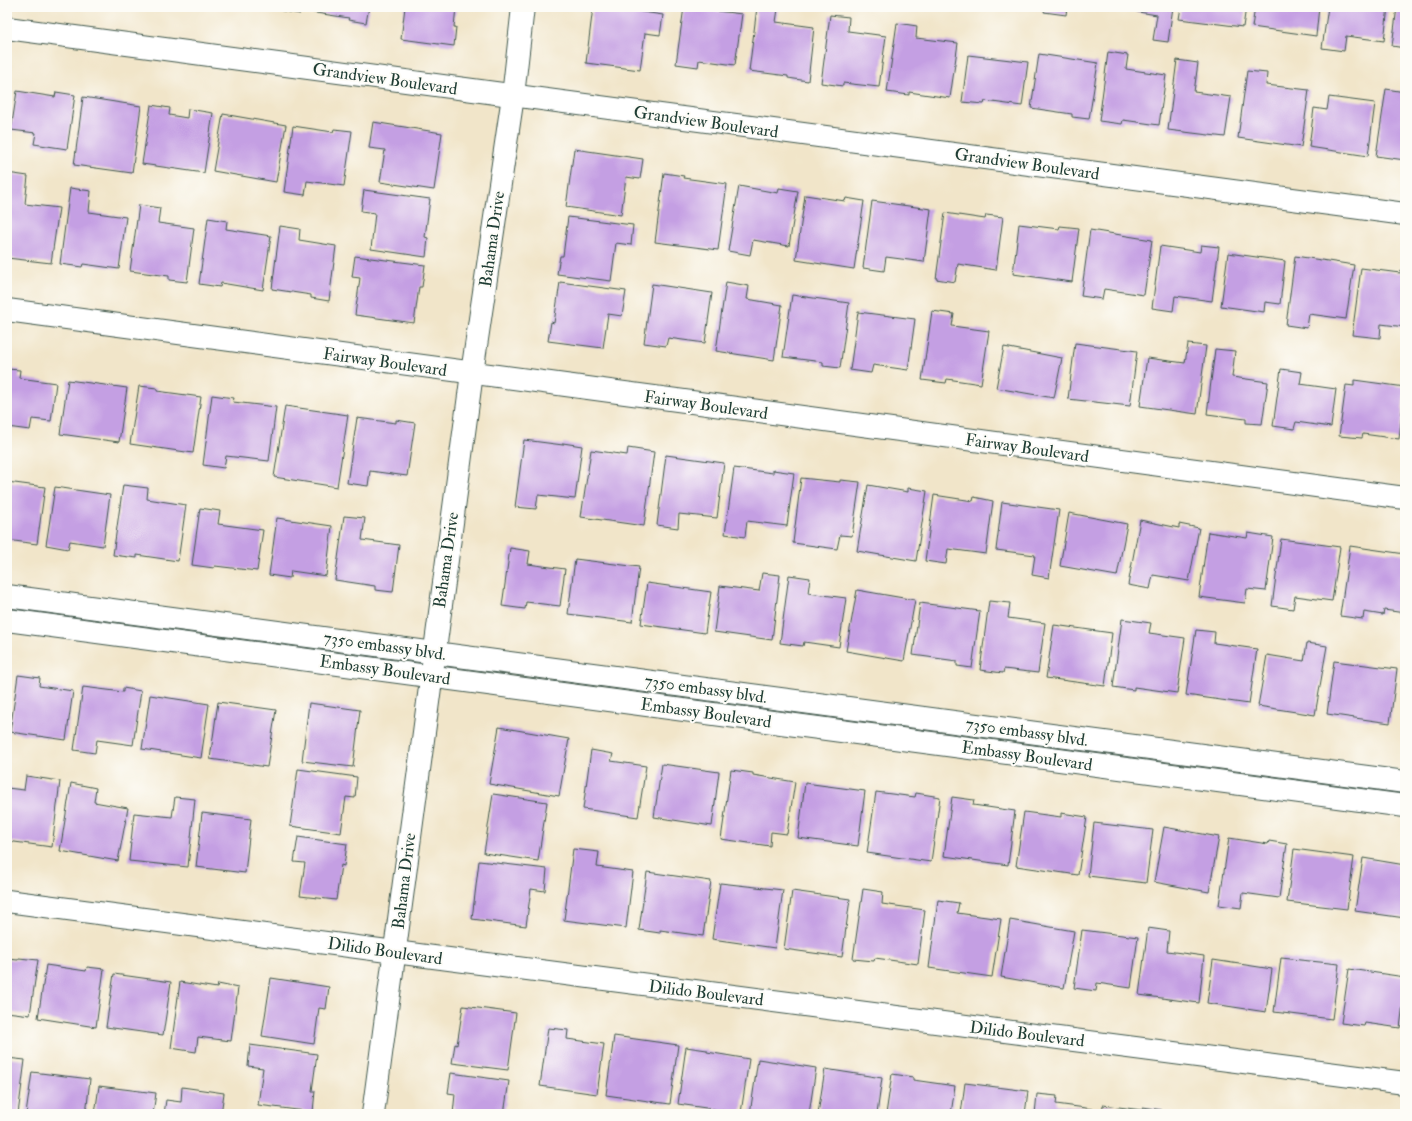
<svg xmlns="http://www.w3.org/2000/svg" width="1412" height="1121" viewBox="0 0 1412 1121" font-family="'IM FELL Double Pica',serif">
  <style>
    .building { fill: #c49fe3 }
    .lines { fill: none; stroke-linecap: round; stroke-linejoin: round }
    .minor-casing { stroke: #3e564a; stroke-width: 24 }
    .minor { stroke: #fff; stroke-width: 22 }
    .labels { text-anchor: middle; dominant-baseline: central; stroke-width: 4; stroke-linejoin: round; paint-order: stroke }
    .street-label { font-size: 17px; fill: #1f3d34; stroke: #fdfcf7 }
  </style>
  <rect width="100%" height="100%" fill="#fdfcf7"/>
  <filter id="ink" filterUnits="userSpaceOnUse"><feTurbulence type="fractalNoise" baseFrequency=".025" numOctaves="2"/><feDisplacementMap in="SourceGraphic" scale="8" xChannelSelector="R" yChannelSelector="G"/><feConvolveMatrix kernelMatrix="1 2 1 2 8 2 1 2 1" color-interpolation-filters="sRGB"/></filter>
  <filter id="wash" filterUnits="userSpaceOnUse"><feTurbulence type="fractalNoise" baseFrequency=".012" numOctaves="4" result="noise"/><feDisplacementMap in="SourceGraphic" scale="16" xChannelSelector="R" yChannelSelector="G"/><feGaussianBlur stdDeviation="0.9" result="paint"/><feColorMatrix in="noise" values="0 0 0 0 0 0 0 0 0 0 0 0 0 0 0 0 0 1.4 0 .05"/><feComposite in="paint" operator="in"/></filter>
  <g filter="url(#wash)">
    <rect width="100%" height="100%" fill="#f1e5c9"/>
    <g id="blocks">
      <g class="building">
        <polygon points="261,7 301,7 300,14"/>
        <polygon points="309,7 369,7 366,23 348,20 349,18 309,12"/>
        <polygon points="405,7 456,7 454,27 456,27 454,46 401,39"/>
        <polygon points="593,7 609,7 663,15 660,35 645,33 640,70 586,63"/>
        <polygon points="684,7 742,14 735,65 699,60 698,67 676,64"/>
        <polygon points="757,7 778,9 776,22 814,27 808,81 788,78 788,76 749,71"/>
        <polygon points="1045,7 1067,7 1066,15 1044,12"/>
        <polygon points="1114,7 1173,7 1168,42 1153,40 1157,15 1114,8"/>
        <polygon points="1181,7 1246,7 1243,27 1179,19"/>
        <polygon points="1255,7 1319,7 1316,36 1252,27"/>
        <polygon points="1328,7 1388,7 1384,41 1346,36 1344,51 1322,48"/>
        <polygon points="1397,7 1405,7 1405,48 1392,46"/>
        <polygon points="830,15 849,17 848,31 886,36 879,87 843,83 843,86 821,83"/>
        <polygon points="897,23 917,26 916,38 958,43 950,98 909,92 909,95 887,92"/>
        <polygon points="1108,52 1128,55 1126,69 1166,75 1159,125 1123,120 1122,124 1099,121"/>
        <polygon points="1039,54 1098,63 1089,119 1072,117 1072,114 1031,108"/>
        <polygon points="968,55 1028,62 1022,106 985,101 984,104 962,102"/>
        <polygon points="1177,60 1198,63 1194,92 1231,97 1225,137 1168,130"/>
        <polygon points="1247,71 1267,73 1266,85 1309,90 1301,147 1238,138"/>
        <polygon points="1386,89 1405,92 1405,160 1376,156"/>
        <polygon points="17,91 55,97 56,92 75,95 67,149 34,144 36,133 11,130"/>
        <polygon points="83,97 141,106 132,173 74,165"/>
        <polygon points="1329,97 1375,103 1368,156 1309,147 1314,108 1327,110"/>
        <polygon points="151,105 170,108 169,115 187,118 188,109 213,113 204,173 142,164"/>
        <polygon points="223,114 286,125 276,182 213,171"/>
        <polygon points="373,122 442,133 434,190 380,182 385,150 369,148"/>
        <polygon points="293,126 333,132 334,129 352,131 344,186 307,181 305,195 284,192"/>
        <polygon points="574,149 643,159 640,179 626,177 621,215 566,207"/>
        <polygon points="7,173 28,176 25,204 59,208 51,263 7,258"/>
        <polygon points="664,173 684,176 683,178 727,184 718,250 655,242"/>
        <polygon points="739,186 778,193 779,188 798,191 789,246 753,240 750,255 728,251"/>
        <polygon points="70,188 91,191 89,212 126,217 119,269 83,264 82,267 60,264"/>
        <polygon points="364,190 430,199 425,237 428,238 426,257 371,249 375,213 361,211"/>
        <polygon points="805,195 845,201 846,198 864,201 854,269 796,260"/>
        <polygon points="872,201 931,209 924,262 886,257 884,271 863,268"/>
        <polygon points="139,205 160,208 158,223 194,228 187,282 169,280 169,276 130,271"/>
        <polygon points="945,213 985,219 986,215 1003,217 996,270 958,264 955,282 936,279"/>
        <polygon points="568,217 633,225 631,245 616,243 611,281 557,274 560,256 563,256"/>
        <polygon points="208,218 227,221 226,229 271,236 263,290 221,283 220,287 199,284"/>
        <polygon points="1019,224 1059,229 1060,226 1079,228 1072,282 1013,274"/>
        <polygon points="280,226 300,229 299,240 336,246 329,301 311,298 311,295 272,289"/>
        <polygon points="1090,230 1152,240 1144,295 1104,289 1102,299 1081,296"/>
        <polygon points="1201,245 1219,247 1212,301 1175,296 1173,311 1152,308 1160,246 1200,252"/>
        <polygon points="1228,253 1285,261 1280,304 1265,302 1264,312 1221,306"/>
        <polygon points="355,256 425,265 422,287 419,287 414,323 355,315 360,278 352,277"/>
        <polygon points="1295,256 1354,265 1346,319 1309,314 1307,328 1286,325"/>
        <polygon points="1361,268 1400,273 1401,271 1405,271 1405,327 1381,324 1380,338 1352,335"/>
        <polygon points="560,282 626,291 622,316 608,314 603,348 548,341 551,322 554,323"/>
        <polygon points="726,282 749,286 747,299 782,305 774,360 716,351"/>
        <polygon points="652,284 712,293 705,343 668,338 666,346 644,343"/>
        <polygon points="792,295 849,303 840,368 823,366 823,362 783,357"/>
        <polygon points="932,311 954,314 952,326 989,331 981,384 947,379 946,383 922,380"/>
        <polygon points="858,312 915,319 908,370 873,365 871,373 850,370"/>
        <polygon points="1075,343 1137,351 1130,406 1068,399"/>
        <polygon points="1188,344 1206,346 1197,414 1140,406 1147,358 1185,363"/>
        <polygon points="1004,347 1062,358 1054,398 996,388"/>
        <polygon points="1215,349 1235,351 1232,377 1268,382 1262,424 1246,423 1246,419 1207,414"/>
        <polygon points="7,369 20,370 19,378 56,383 51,421 32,419 30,430 7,427"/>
        <polygon points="1281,369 1302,372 1300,384 1336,389 1331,427 1296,422 1294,429 1273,426"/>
        <polygon points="68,380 127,388 119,442 60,434"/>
        <polygon points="1354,380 1405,387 1399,439 1363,434 1362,438 1339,436 1346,385 1354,386"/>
        <polygon points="139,386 157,388 157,391 201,397 193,453 130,444"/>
        <polygon points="212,395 234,398 233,402 276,407 269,461 226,456 224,468 203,465"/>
        <polygon points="285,406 348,415 337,487 274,477"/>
        <polygon points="357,418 396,423 396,420 415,423 407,476 370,471 368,486 347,483"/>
        <polygon points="524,440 563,445 563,443 582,446 575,499 538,495 536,509 515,507"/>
        <polygon points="628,448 654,452 644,526 581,517 591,450 627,455"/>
        <polygon points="666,455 724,463 717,518 679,514 678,528 657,525"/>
        <polygon points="734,468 773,473 773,470 794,473 787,526 747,521 745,537 725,534"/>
        <polygon points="801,478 840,482 840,480 860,482 852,536 840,535 837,549 793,543"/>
        <polygon points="7,482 45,487 37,544 7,540"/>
        <polygon points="123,485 148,488 147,499 186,505 178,561 137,555 137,558 113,555"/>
        <polygon points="868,485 908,492 908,488 927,491 916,561 857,551"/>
        <polygon points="55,487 110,495 103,546 70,541 68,549 46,545"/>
        <polygon points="934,495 973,501 974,497 993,501 986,554 948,549 946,564 925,561"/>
        <polygon points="1002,502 1059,510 1049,578 1032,575 1035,555 996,550"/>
        <polygon points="200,508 220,511 218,524 263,530 257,571 215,566 214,568 192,565"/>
        <polygon points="1069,513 1127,524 1117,576 1060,566"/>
        <polygon points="344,516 365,518 362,540 399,545 393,592 375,590 375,586 335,580"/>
        <polygon points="277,518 332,526 326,576 291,571 290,578 269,575"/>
        <polygon points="1140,520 1179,528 1179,524 1199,528 1189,581 1153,575 1150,589 1128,585"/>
        <polygon points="1208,532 1247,538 1248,533 1273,537 1266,591 1247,589 1245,603 1199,597"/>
        <polygon points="1281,539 1340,547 1332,601 1295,596 1293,609 1272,606"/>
        <polygon points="1350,546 1405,554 1405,613 1384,610 1383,615 1364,612 1363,619 1340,616"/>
        <polygon points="510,548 530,551 528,564 565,569 560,606 526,602 525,609 502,606"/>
        <polygon points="575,559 639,567 632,622 568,614"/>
        <polygon points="762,573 780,575 772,640 714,632 720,586 759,591"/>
        <polygon points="789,575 810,578 808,593 846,598 839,647 804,642 803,646 780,643"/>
        <polygon points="647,583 711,592 705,633 641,624"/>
        <polygon points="857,590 915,600 904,661 846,651"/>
        <polygon points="989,601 1010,603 1008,618 1045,623 1038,673 1004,669 1003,673 980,670"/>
        <polygon points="920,603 980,611 972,668 957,666 957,661 913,655"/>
        <polygon points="1122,619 1151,623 1149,633 1185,638 1177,693 1134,687 1134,690 1113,687"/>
        <polygon points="1054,625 1112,633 1105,686 1046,678"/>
        <polygon points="1196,630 1215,632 1214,643 1257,649 1249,704 1186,695"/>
        <polygon points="1307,643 1327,646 1315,715 1258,706 1267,655 1304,661"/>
        <polygon points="1334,661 1397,669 1390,723 1327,714"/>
        <polygon points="7,675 10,676 8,690 7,689"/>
        <polygon points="18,675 40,678 39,686 73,691 66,740 10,732"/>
        <polygon points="83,687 123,692 123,688 141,691 133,745 97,740 95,753 74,750"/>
        <polygon points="150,695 209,704 201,758 142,749"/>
        <polygon points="218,702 276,710 267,767 210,759"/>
        <polygon points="309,703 360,710 353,767 302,761"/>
        <polygon points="1404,716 1405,716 1405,727 1403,726"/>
        <polygon points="499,727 569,739 559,796 489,784"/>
        <polygon points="591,750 613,754 611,761 646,766 638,817 583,809"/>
        <polygon points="662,764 719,772 712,826 654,817"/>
        <polygon points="298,769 357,777 355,798 346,797 341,833 290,826"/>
        <polygon points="731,770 753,773 753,775 795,782 787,834 771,832 770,846 721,839"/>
        <polygon points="26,776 60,781 52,847 7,841 7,788 24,790"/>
        <polygon points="71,783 96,788 94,802 128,808 118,861 60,851"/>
        <polygon points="805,783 865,791 858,846 798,838"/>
        <polygon points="876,792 915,797 916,793 940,797 931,862 867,853"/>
        <polygon points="493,794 547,802 538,861 484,853"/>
        <polygon points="175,797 195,799 188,867 129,861 134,813 172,817"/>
        <polygon points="952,797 974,800 973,805 1015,811 1008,865 944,856"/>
        <polygon points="1024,812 1061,817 1061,813 1087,817 1078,875 1016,866"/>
        <polygon points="202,813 251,819 245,873 196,867"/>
        <polygon points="1094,823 1153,830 1146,883 1088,876"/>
        <polygon points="1164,827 1219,837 1209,892 1154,882"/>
        <polygon points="298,837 347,844 344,866 341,865 336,900 300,896 305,863 294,862"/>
        <polygon points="1229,838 1268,844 1269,841 1287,844 1279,898 1243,893 1241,908 1219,905"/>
        <polygon points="573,849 599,852 597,867 633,872 626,928 564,920"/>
        <polygon points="1294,849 1354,857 1347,909 1287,902"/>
        <polygon points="1363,858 1405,865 1405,918 1355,911"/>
        <polygon points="479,861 547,869 545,891 531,889 526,926 472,919"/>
        <polygon points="647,872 711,881 703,936 660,930 660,933 639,930"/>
        <polygon points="720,883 783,890 775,948 712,939"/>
        <polygon points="863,889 883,892 882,904 925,910 918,964 875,958 874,961 853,959"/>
        <polygon points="792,891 850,899 842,957 784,949"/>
        <polygon points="938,900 959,903 957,913 1001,919 992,977 929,968"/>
        <polygon points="1010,920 1074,931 1064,988 1001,977"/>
        <polygon points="1148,928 1169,931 1167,951 1204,956 1199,1003 1139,995"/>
        <polygon points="1082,930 1138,937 1131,988 1097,983 1096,991 1074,988"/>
        <polygon points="19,958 38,960 30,1015 7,1012 7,959 18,960"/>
        <polygon points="1281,958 1339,964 1332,1019 1274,1012"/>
        <polygon points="1213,960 1272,969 1266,1012 1207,1003"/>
        <polygon points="46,965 86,971 87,967 104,969 96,1027 38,1018"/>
        <polygon points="1349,969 1405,977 1405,988 1400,1028 1365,1023 1364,1026 1341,1023"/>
        <polygon points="114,974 171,982 163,1035 106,1027"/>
        <polygon points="271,978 329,987 326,1009 319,1008 314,1044 262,1036"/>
        <polygon points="180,982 217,988 218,984 238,988 231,1041 198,1037 196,1052 171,1048"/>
        <polygon points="463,1006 516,1013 508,1070 452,1063 455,1044 457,1045"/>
        <polygon points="548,1028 568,1030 567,1039 604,1044 597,1094 540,1086"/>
        <polygon points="614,1036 678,1045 670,1104 606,1095"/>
        <polygon points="250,1045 317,1054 312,1091 315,1091 313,1112 258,1105 263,1068 248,1066"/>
        <polygon points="686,1047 707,1050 707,1052 749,1059 741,1113 678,1104"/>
        <polygon points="7,1058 25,1060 18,1114 7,1114"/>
        <polygon points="758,1059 816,1068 809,1114 780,1114 771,1113 771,1114 750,1114"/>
        <polygon points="825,1069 882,1078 877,1114 818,1114"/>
        <polygon points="32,1072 90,1079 86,1114 26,1114"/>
        <polygon points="451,1073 509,1081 504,1114 453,1114 455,1094 448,1093"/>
        <polygon points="892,1074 913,1077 913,1080 955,1086 951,1114 886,1114"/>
        <polygon points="965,1083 1028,1091 1025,1114 961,1114"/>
        <polygon points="99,1086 156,1093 153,1114 95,1114"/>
        <polygon points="182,1087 224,1093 221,1114 164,1114 166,1100 181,1102"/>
        <polygon points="1037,1094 1057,1096 1056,1104 1093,1109 1093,1114 1035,1114"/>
        <polygon points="1103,1105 1142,1110 1143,1107 1162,1110 1161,1114 1102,1114"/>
      </g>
    </g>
  </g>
  <g filter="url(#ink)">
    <use href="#blocks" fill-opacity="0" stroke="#3e564a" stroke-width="1"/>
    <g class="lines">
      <defs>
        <g id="minor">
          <polyline points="7,28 1405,214"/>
          <polyline points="7,310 1405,498"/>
          <polyline points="7,596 1405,782"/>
          <polyline points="7,620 1405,806"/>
          <polyline points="7,901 395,952 1405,1083"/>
          <polyline points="373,1114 472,373 513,96 523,7"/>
        </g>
      </defs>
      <use href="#minor" class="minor-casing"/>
      <use href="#minor" class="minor"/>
    </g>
  </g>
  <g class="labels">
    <g class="street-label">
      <text transform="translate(385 79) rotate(8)">Grandview Boulevard</text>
      <text transform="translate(706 122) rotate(8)">Grandview Boulevard</text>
      <text transform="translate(1027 164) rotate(8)">Grandview Boulevard</text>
      <text transform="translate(492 239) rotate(-82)">Bahama Drive</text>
      <text transform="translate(385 362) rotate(8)">Fairway Boulevard</text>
      <text transform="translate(706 405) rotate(8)">Fairway Boulevard</text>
      <text transform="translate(1027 448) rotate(8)">Fairway Boulevard</text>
      <text transform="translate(446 560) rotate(-82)">Bahama Drive</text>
      <text transform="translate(385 646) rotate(8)">7350 embassy blvd.</text>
      <text transform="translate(385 670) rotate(8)">Embassy Boulevard</text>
      <text transform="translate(706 689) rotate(8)">7350 embassy blvd.</text>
      <text transform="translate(706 713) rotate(8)">Embassy Boulevard</text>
      <text transform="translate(1027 732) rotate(8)">7350 embassy blvd.</text>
      <text transform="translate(1027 756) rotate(8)">Embassy Boulevard</text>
      <text transform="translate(404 881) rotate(-83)">Bahama Drive</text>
      <text transform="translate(385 951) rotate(8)">Dilido Boulevard</text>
      <text transform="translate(706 993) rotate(7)">Dilido Boulevard</text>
      <text transform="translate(1027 1034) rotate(7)">Dilido Boulevard</text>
    </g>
  </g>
  <rect width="1412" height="1121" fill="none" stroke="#fdfcf7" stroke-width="24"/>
</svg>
